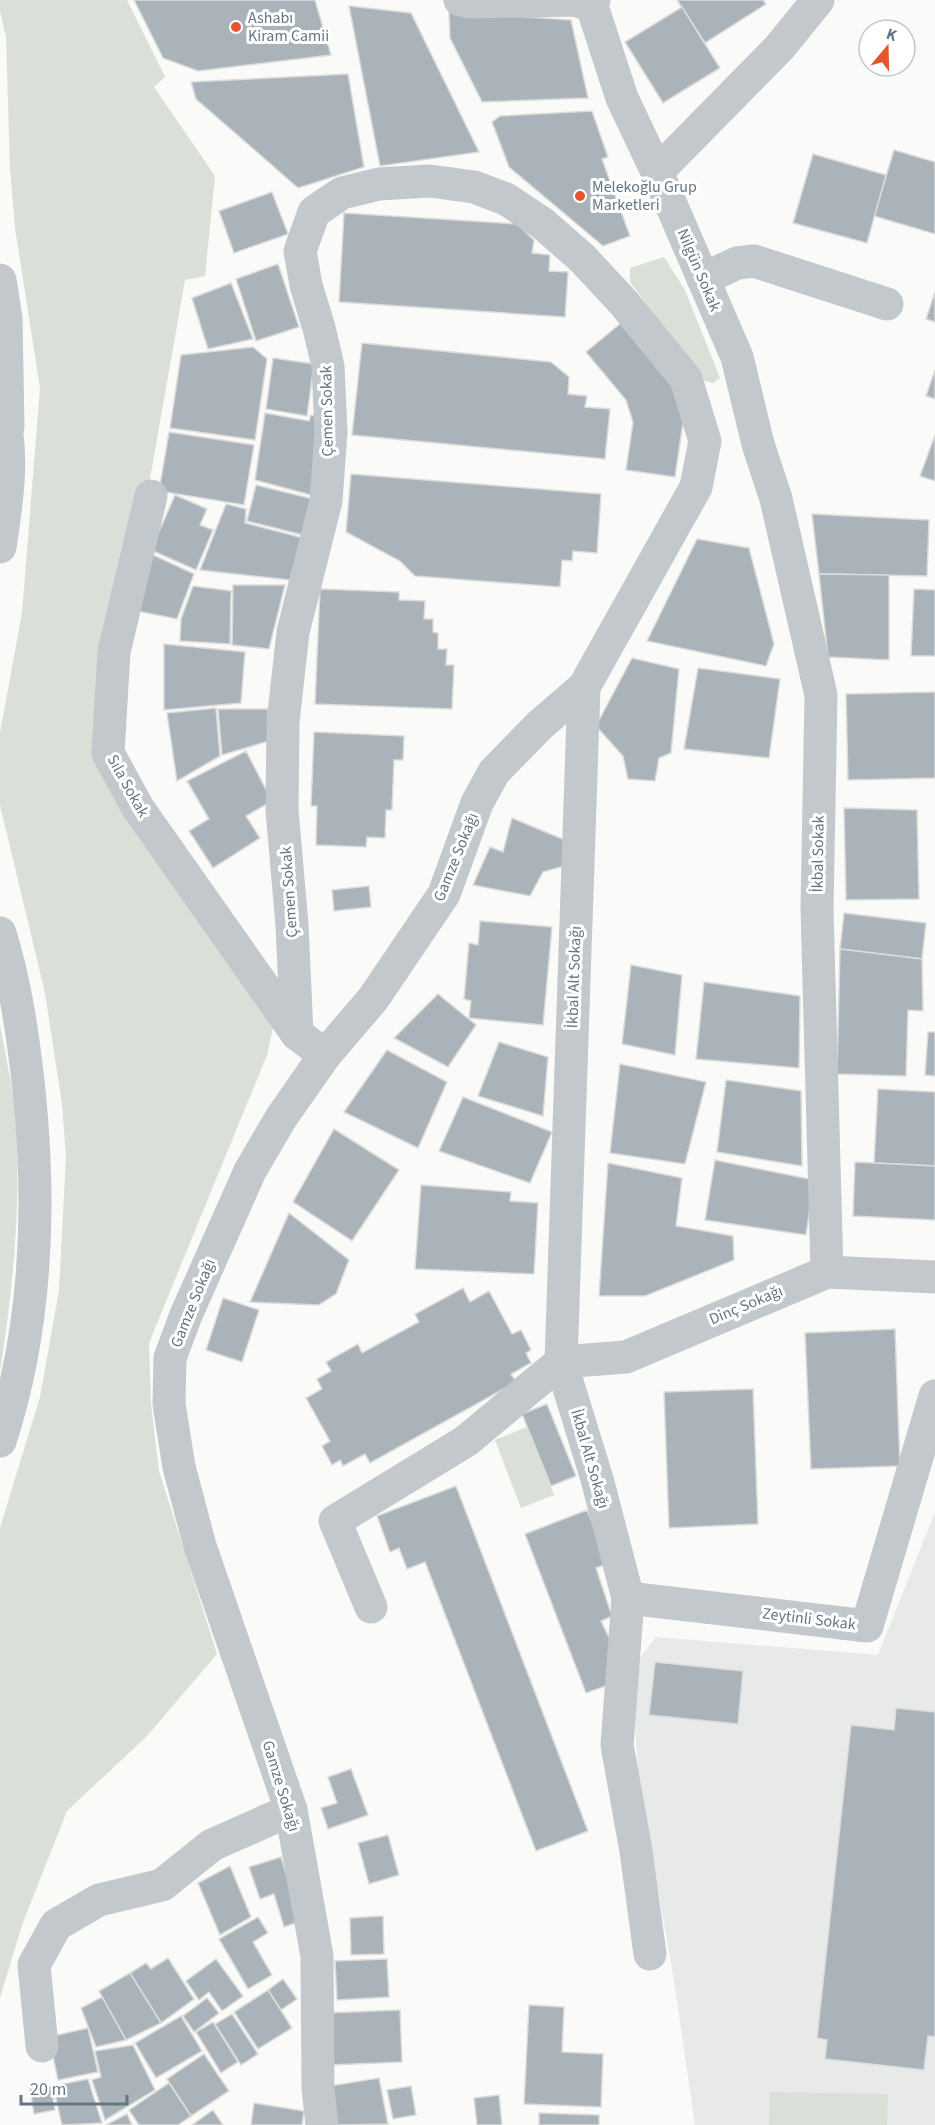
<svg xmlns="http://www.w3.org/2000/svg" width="935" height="2125" viewBox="0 0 935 2125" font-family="'Source Sans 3',sans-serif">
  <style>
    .built { fill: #e8e9e9 }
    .green { fill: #dadfd7 }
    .building { fill: #aab3b9; stroke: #dcdcda; stroke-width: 1.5 }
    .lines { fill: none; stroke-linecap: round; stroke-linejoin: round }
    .minor { stroke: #c3c8cc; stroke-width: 33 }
    .poi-dot { fill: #e4572e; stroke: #fff; stroke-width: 2 }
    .labels { text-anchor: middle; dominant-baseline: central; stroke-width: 6; stroke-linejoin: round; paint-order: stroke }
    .poi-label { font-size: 16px; fill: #657683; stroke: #fff; text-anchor: start }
    .street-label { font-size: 16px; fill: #657683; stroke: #fff }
  </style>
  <rect width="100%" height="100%" fill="#fafaf8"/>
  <polygon class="built" points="935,1512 935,2125 695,2125 674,1981 638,1773 631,1669 656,1637 878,1655"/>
  <g class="green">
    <polygon points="0,0 127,0 165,77 154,87 215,176 205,276 185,280 101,757 274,1023 267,1055 149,1343 151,1404 159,1471 217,1654 147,1736 67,1811 22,1925 0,1998 0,1528 40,1397 59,1290 66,1157 62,1104 45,993 0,805 0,733 22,613 40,388 15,228 10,168 6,37 0,11"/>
    <polygon points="664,257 685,290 720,378 713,383 702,380 630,282 630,268"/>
    <path d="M0,1025c5,29 13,60 15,90 7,85 -2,173 -15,257z"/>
    <polygon points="527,1427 554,1495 521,1508 495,1440"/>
    <polygon points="770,2092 888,2094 887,2125 769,2125"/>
  </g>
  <g class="building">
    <polygon points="134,0 315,0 331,55 198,71 163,58"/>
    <polygon points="677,0 763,0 766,4 705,43"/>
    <polygon points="349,6 411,13 479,152 380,166"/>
    <polygon points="682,7 720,68 663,103 625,42"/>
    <polygon points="449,12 571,20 588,98 482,102 450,38"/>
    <polygon points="348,74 364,167 298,188 196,99 191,82"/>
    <polygon points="592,111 608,157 602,159 630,236 603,246 509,167 492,122 500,116"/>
    <polygon points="894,150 935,162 935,234 874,216"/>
    <polygon points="813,154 886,175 867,243 793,223"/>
    <polygon points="272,192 288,234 234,253 219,211"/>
    <polygon points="344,213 517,224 534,240 532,253 550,255 549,271 568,272 565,317 339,302"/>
    <polygon points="278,264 299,327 256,341 236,279"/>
    <polygon points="231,283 253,339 208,349 192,298"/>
    <polygon points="935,292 935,322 926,319"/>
    <polygon points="627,318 686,402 675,477 626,470 633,422 626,400 586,352"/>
    <polygon points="362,343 551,362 569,377 568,394 587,396 585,407 610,409 605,459 352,435"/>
    <polygon points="253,347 267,359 255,440 170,428 181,355"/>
    <polygon points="273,358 314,364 307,416 266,409"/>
    <polygon points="935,370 935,399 926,396"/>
    <polygon points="265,413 309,421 311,415 325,418 311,495 255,480"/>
    <polygon points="169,432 254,445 244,505 159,491"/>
    <polygon points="935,435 935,481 920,476"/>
    <polygon points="351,474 601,494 597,553 573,551 572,561 562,560 560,587 415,576 400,561 346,532"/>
    <polygon points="256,485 313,499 303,535 247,521"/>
    <polygon points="175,495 207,509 200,525 213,530 196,570 151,550"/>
    <polygon points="226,504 246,509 245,523 303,538 290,580 200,570"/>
    <polygon points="812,514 929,520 927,576 819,574"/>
    <polygon points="697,539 749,548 774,644 766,666 647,641"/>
    <polygon points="151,554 194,574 177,619 137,611"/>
    <polygon points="819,574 889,575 889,660 828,657"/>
    <polygon points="233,585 285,585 269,649 232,645"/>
    <polygon points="193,586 231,591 230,644 180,641 181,619"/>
    <polygon points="320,589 399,592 399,600 425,601 424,619 433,619 433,632 438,633 438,649 447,649 446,665 454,665 452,709 315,704"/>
    <polygon points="914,589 935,590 935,656 911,656"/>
    <polygon points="164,644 245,652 241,703 164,710"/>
    <polygon points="632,658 679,669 671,753 659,758 655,781 628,779 623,756 596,726"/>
    <polygon points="698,668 780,679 769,758 684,749"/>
    <polygon points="935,692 935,778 848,780 846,694"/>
    <polygon points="216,708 220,756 177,781 167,713"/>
    <polygon points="218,709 268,709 269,741 222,755"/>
    <polygon points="314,732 404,736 403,760 394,760 392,810 386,810 385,838 367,837 366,847 316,845 317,806 311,806"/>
    <polygon points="246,751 272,801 246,816 260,838 213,868 189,831 209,819 187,781"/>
    <polygon points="844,808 917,810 919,899 846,900"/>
    <polygon points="512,818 572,843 565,866 543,872 530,896 473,885 490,847 503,852"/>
    <polygon points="369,886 371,907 334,911 332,890"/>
    <polygon points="844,913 926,923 922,959 840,949"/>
    <polygon points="480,921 552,927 543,1025 469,1018 471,1001 464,999 469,943 478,945"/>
    <polygon points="840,949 922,959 923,1011 908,1010 906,1076 837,1074"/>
    <polygon points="631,965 682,975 675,1055 622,1044"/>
    <polygon points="704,982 800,996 799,1068 696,1059"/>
    <polygon points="438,994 476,1025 448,1067 394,1038"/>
    <polygon points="928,1032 935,1032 935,1076 925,1075"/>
    <polygon points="499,1042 548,1057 543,1116 478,1096"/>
    <polygon points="387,1050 447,1082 418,1148 344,1112"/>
    <polygon points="620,1064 706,1082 685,1164 610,1153"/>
    <polygon points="726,1080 801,1091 802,1166 717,1152"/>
    <polygon points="878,1089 935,1092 935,1166 874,1163"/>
    <polygon points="463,1097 552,1132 530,1183 439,1151"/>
    <polygon points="334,1129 399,1170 352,1241 293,1202"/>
    <polygon points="715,1160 814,1180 806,1235 705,1220"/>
    <polygon points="855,1162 935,1166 935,1220 853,1216"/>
    <polygon points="608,1163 682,1178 676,1226 733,1236 734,1260 645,1296 599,1296"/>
    <polygon points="421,1185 511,1192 510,1201 538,1203 534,1274 415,1269"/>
    <polygon points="289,1213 349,1260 336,1294 319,1305 250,1302"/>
    <polygon points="463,1288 470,1302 489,1291 512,1334 521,1330 531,1350 526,1353 531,1363 511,1374 516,1382 370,1463 365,1454 343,1466 340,1460 332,1465 322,1446 330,1441 306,1398 322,1389 317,1379 331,1371 326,1362 358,1344 362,1353 419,1322 415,1314"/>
    <polygon points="223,1298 259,1310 242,1362 206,1350"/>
    <polygon points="895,1329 900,1466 811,1469 805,1333"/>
    <polygon points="753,1389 758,1524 669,1528 664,1392"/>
    <polygon points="547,1404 576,1476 551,1486 522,1414"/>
    <polygon points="456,1486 588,1831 536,1851 425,1562 407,1569 399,1548 390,1552 377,1516"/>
    <polygon points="587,1510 609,1563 596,1568 612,1616 601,1621 620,1660 617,1682 586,1693 525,1534"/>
    <polygon points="655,1662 743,1671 738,1724 649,1715"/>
    <polygon points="896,1708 935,1712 935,2037 928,2036 924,2070 825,2059 827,2040 817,2038 851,1725 894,1730"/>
    <polygon points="351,1769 368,1815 328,1829 321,1808 337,1803 328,1777"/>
    <polygon points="388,1835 399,1875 369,1884 358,1843"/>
    <polygon points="281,1857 301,1921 284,1927 274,1894 260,1899 249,1867"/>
    <polygon points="230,1866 251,1917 220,1935 198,1883"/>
    <polygon points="383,1916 384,1954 351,1955 350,1918"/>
    <polygon points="258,1917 268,1933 253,1942 272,1975 248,1989 219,1939"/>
    <polygon points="168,1958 194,1999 161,2023 130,1973 146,1963 151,1969"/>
    <polygon points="216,1959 243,1996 222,2011 209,1992 199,2000 186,1981"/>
    <polygon points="387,1959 389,1997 337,2000 335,1961"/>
    <polygon points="130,1973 161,2023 126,2040 99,1991"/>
    <polygon points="283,1979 297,1999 281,2010 268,1990"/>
    <polygon points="268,1990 292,2028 258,2049 234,2012"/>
    <polygon points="102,1997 126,2040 96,2047 81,2008"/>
    <polygon points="207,1998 219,2013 194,2032 183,2016"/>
    <polygon points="529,2005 564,2007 562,2052 603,2054 601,2107 524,2104"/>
    <polygon points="400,2010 402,2062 329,2065 326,2013"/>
    <polygon points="232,2014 258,2054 241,2065 215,2024"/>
    <polygon points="181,2016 202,2051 156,2078 135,2043"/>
    <polygon points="213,2022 238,2062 221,2073 196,2032"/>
    <polygon points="88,2028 98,2072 58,2080 49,2037"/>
    <polygon points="133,2045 155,2090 105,2120 92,2080 101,2077 95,2051"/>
    <polygon points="204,2054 229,2091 191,2116 167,2079"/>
    <polygon points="379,2078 388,2124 337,2125 330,2086"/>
    <polygon points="88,2079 102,2123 62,2125 53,2086"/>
    <polygon points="169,2083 191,2116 178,2125 139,2125 129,2110"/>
    <polygon points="51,2086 55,2110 34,2114 30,2089"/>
    <polygon points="411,2086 416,2115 393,2119 387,2090"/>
    <polygon points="499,2095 502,2125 477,2125 474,2098"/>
    <polygon points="254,2103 304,2111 302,2125 251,2125"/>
    <polygon points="213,2110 223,2125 192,2125"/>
    <polygon points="539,2113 599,2115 599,2125 539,2125"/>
    <polygon points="127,2114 132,2125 106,2125"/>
  </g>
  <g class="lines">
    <g class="minor">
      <polyline points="460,0 469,2 575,0 592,6"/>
      <polyline points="594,0 592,6 622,98 657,172 737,357 758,444 776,499 821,695 817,909 827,1272"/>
      <polyline points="657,172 779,48 818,0"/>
      <polyline points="703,279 737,263 754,261 887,304"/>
      <polyline points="0,280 6,318 8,427"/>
      <polyline points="151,496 114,652 108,753 138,808 297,1034"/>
      <path d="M0,547c7,-46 15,-96 1,-141"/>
      <path d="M0,933c16,52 23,103 29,157 12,117 8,238 -29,351"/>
      <polyline points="325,1055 297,1034 292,925 282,810 283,722 293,632 326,501 331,432 328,366 319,328 306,285 300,251 314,212 342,193 379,184 430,181 474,187 506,199 542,223 582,258 623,302 686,379 705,441 696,487 584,687 561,1362 597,1479 628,1598 617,1745 636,1851 650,1954"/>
      <polyline points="628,1598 867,1626 935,1396"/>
      <polyline points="371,1607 335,1521 466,1441 561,1362 626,1357 827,1272 935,1277"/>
      <polyline points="42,2046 34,1965 56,1925 99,1900 162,1885 212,1845 291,1810"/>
      <polyline points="322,2125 318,2088 317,1956 291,1810 200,1546 179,1467 169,1404 170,1358 186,1315 250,1171 281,1118 325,1055 373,999 444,894 477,803 494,772 540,725 584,687"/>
    </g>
  </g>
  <g class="poi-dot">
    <circle cx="236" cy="27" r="6"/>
    <circle cx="580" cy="196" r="6"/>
  </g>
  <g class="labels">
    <g class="poi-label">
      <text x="248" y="18">Ashabı<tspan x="248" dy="18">Kiram Camii</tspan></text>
      <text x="592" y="187">Melekoğlu Grup<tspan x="592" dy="18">Marketleri</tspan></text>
    </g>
    <g class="street-label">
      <text transform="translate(699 270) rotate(67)">Nilgün Sokak</text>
      <text transform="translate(327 411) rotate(-91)">Çemen Sokak</text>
      <text transform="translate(128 786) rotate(61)">Sıla Sokak</text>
      <text transform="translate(818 854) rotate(-89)">İkbal Sokak</text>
      <text transform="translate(456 857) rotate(-68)">Gamze Sokağı</text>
      <text transform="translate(289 892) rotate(-94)">Çemen Sokak</text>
      <text transform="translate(574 977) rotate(-88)">İkbal Alt Sokağı</text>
      <text transform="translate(193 1303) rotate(-68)">Gamze Sokağı</text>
      <text transform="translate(746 1305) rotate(-23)">Dinç Sokağı</text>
      <text transform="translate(590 1459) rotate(74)">İkbal Alt Sokağı</text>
      <text transform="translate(809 1619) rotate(7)">Zeytinli Sokak</text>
      <text transform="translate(281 1786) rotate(73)">Gamze Sokağı</text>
    </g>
  </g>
  <g transform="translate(887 48) rotate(19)"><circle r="28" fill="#ffffff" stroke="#c1c8cd" stroke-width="1.5"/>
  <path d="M0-4.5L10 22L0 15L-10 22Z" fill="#e4572e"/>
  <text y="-9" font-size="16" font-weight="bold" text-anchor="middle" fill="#657683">K</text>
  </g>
  <path d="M21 2095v9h106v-9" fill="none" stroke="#657683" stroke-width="3"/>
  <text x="30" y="2095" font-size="18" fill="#657683" stroke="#ffffff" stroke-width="4.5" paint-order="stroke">20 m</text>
</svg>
